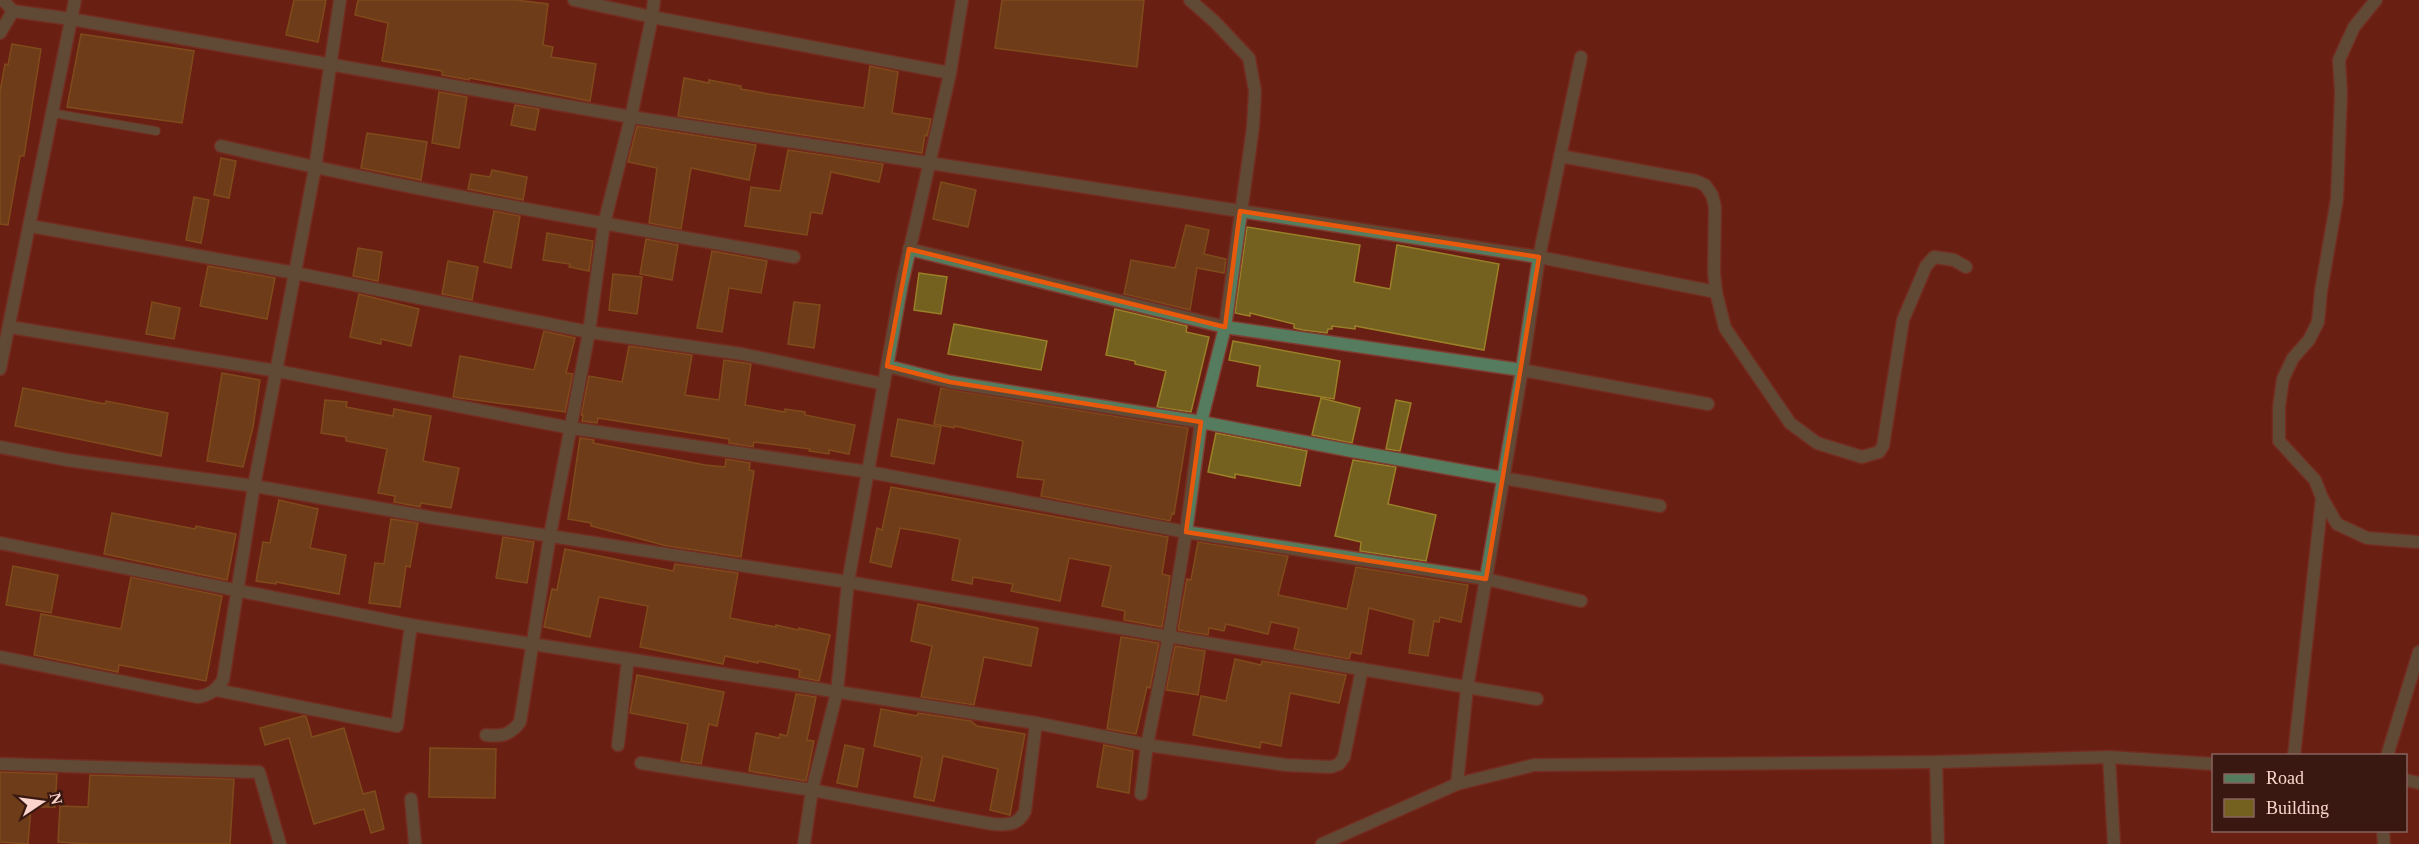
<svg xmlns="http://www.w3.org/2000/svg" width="2419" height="844" viewBox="0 0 2419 844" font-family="Georgia,serif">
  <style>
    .building { fill: #74601f; stroke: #9a8028; stroke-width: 1.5 }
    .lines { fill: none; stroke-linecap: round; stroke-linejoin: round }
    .service-casing { stroke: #803c31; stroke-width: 10 }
    .minor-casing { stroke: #803c31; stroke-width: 15 }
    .service { stroke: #557c5f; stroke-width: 8 }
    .minor { stroke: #557c5f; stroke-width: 12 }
    .marked { fill: none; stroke: #e8590c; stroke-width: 4.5; stroke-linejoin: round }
  </style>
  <rect width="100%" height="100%" fill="#691f13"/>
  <g class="building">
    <polygon points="294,0 326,0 318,42 286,35"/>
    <polygon points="358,0 516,0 548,4 543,45 553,47 551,57 596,64 590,101 470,78 469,80 442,75 442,71 382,61 388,23 355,15"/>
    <polygon points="1002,0 1144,0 1137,67 995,48"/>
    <polygon points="81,34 194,51 182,123 67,107"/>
    <polygon points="12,44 41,49 24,156 20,156 8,225 0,224 0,91 5,64 8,65"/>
    <polygon points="870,66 898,72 892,113 931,119 927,136 925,135 922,153 678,116 684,78 709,83 709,80 741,86 741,89 769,94 864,108"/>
    <polygon points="439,92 467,97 459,148 432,143"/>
    <polygon points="515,105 539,109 535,130 511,125"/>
    <polygon points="637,126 756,145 749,180 691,168 681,229 649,223 657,168 628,162"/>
    <polygon points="367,133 427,142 421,180 361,168"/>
    <polygon points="788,150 883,164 879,182 831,172 822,214 811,212 807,235 745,226 751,187 780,191"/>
    <polygon points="221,158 236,161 229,198 214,195"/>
    <polygon points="492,170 527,177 523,200 468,189 471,174 490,177"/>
    <polygon points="941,182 976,190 968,227 933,219"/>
    <polygon points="194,197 209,200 201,243 186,240"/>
    <polygon points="494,211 520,216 511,268 484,262"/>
    <polygon points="1186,225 1209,230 1204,254 1226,259 1224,273 1197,268 1190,310 1124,294 1131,260 1175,268"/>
    <polygon points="1247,227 1360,245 1354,282 1390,289 1397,245 1499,264 1484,350 1355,326 1355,329 1332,326 1332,329 1328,329 1327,333 1303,330 1294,328 1294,324 1250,313 1250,316 1235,313"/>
    <polygon points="547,233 593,241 589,271 569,267 570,264 543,260"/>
    <polygon points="646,239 678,245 672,280 640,274"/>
    <polygon points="358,248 382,252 378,281 353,276"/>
    <polygon points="712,251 767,261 761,293 729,288 722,332 697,328"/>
    <polygon points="448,261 478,267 472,300 442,294"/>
    <polygon points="208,266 275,278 267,319 200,306"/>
    <polygon points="919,273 947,277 941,314 914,310"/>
    <polygon points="613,274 642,277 637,314 609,310"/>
    <polygon points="359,294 419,309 411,346 381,339 381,344 350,337"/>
    <polygon points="152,302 180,308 174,339 146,334"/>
    <polygon points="794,302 820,305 814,348 788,344"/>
    <polygon points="1115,309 1187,326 1186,332 1209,337 1191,412 1157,407 1166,371 1135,364 1135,361 1106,355"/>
    <polygon points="954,324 1047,341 1041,370 948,354"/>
    <polygon points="544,331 575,338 566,373 573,374 565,412 453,397 460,356 534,370"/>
    <polygon points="1233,341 1340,361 1334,399 1257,386 1260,366 1229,360"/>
    <polygon points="629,346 692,355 685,395 719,400 724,360 751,364 745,405 785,412 785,409 805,412 805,415 855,425 849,454 829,450 829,454 809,451 810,449 754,442 753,447 729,443 729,439 598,418 597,423 582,421 583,415 581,415 589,376 622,382"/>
    <polygon points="222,373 260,380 253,427 243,467 207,461"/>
    <polygon points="23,388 105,404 106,401 168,413 161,456 15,426"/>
    <polygon points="941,388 1188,428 1174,514 1172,513 1170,521 1041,496 1044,480 1017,477 1023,441 955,426 954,428 934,424"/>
    <polygon points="1321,398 1360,408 1352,443 1312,435"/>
    <polygon points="325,400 347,402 346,407 393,416 394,409 431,416 423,461 459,468 451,508 421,503 420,507 394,502 395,496 378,493 387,449 346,441 346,437 321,433"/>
    <polygon points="1396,400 1411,403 1400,451 1386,449"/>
    <polygon points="898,419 941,427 934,464 891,456"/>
    <polygon points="1216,433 1307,451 1300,486 1235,474 1235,478 1208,472"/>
    <polygon points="580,438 594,440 593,443 705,465 725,467 726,459 750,463 749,470 754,471 741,557 667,546 591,526 591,523 568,519"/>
    <polygon points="1353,460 1396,467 1388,504 1436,515 1426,561 1360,551 1361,542 1335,536"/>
    <polygon points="891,487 1168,537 1162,574 1170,576 1162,627 1124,620 1125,611 1102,606 1111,566 1069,558 1060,601 1011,591 1013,584 973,577 972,584 952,580 960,539 935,534 900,528 891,567 870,562 877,528 882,530"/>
    <polygon points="279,500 318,509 310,548 346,555 339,594 276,582 276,584 256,581 263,542 270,543"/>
    <polygon points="112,513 195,529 196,526 236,534 227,580 104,554"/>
    <polygon points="391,519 418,523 410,567 406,566 400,607 369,603 375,563 384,564"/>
    <polygon points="503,537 534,542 527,583 496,578"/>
    <polygon points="1198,542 1288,556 1278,595 1347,609 1356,567 1468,585 1461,622 1440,617 1439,622 1434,621 1428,656 1409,653 1414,620 1369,608 1361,654 1351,652 1349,659 1294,649 1299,628 1271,622 1268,634 1226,624 1224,631 1209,628 1208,635 1178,630 1187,579 1191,580"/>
    <polygon points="565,549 673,571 675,564 738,573 730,618 776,627 776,625 798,630 799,628 830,635 819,681 799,677 800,670 758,661 758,663 725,656 723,664 640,647 648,606 599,597 590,637 544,627 552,589 557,590"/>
    <polygon points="13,566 58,575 51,613 6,605"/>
    <polygon points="131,577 222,596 206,681 119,665 118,672 34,655 41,614 121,629"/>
    <polygon points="918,604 1038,628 1031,666 984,657 974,705 921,697 932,646 911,641"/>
    <polygon points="1121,637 1159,643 1150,688 1147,687 1136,734 1107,729"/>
    <polygon points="1175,646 1205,651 1198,695 1166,690"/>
    <polygon points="1235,659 1261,665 1262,661 1346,675 1339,703 1290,693 1281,746 1261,742 1260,748 1193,735 1201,696 1226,701"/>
    <polygon points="637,675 724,692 717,726 709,724 701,764 681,761 688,724 630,713"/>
    <polygon points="796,694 816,697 807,740 814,741 806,781 749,771 756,733 779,738 780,734 787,736"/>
    <polygon points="881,709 917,716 918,713 971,721 977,726 1025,734 1010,815 990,810 998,769 943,756 934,801 914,797 922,757 874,746"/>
    <polygon points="303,716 306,716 312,737 344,728 363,794 375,791 384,829 371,833 364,809 314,824 289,738 265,745 260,728"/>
    <polygon points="845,745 864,749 857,787 837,783"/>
    <polygon points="1104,745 1133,751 1129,793 1097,787"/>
    <polygon points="430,748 496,749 495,798 429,797"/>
    <polygon points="0,772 57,774 55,807 31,807 28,844 0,842"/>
    <polygon points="90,775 234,779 230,844 88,844 58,842 60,806 88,807"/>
  </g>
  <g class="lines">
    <defs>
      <polyline id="service" points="52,113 156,131"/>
      <g id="minor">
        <polyline points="3,0 13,11"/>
        <polyline points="574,0 652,17 950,73"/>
        <polyline points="0,33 13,11 71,19 631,117 1539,257 1522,370 1708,404"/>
        <polyline points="1581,57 1539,257 1716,292"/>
        <path d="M221,146c189,44 381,77 573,111"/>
        <polyline points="1560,156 1696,181 1705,185 1712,195 1715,207 1714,272 1716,292 1725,328 1790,423 1817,443 1862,457 1879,452 1883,446 1903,320 1926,266 1934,257 1954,260 1966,267"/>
        <polyline points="30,226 295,273 589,332 742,354 884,384"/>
        <polyline points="909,249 1225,327 1522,370 1467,688 1457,784"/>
        <polyline points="10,327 277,371 571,428 869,472 1186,532 1486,579 1581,601"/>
        <polyline points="887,366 950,382 1201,422 1352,451 1660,506"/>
        <polyline points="0,369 75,0"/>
        <polyline points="0,447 67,460 254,486 440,519 848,582 1537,699"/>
        <polyline points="2322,498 2337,524 2367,538 2419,542"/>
        <polyline points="0,543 411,625 1036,723 1147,745 1286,765 1331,767 1339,764 1344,757 1362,669"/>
        <path d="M0,657l198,40c12,-2 18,-7 25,-17l31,-194 61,-318 25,-168"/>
        <polyline points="216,690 397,726 411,625"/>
        <path d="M486,735c16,2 24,0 34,-13l30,-187 39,-203 15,-108 27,-107 21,-100 2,-17"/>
        <polyline points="618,745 628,659"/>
        <polyline points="2294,756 2322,498 2315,480 2279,441 2279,407 2283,379 2293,358 2309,340 2318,322 2321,291 2337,199 2341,93 2339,60 2354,27 2376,0"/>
        <polyline points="2387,756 2419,652"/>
        <polyline points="2109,757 2114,844"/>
        <polyline points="1936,762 1938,844"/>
        <path d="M641,763l171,27 180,34c14,1 26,2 33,-13l11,-88"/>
        <polyline points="0,764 259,772 280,844"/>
        <polyline points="2406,780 2419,783"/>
        <polyline points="1141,794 1147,745 1169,635 1186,532 1201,422 1225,327 1253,127 1255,91 1249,58 1215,22 1190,0"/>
        <polyline points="411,799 415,844"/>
        <polyline points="2383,830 2384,844"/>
        <polyline points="804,844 812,790 837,692 848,582 902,283 950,73 962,0"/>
        <polyline points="1322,844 1457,784 1534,765 1936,762 2109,757 2214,764"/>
      </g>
    </defs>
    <use href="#service" class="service-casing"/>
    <use href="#minor" class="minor-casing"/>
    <use href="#service" class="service"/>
    <use href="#minor" class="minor"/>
  </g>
  <path d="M0 0H2419V844H0ZM1240,211l299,46 -53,322 -300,-47 15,-110 -251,-40 -63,-16 22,-117 316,78z" fill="#691f13" fill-opacity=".55" fill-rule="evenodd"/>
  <path class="marked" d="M1240,211l299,46 -53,322 -300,-47 15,-110 -251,-40 -63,-16 22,-117 316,78z"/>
  <rect x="2212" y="754" width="195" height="78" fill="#391812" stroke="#86635d" stroke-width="1.5"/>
  <rect x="2224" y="774" width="30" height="9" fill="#557c5f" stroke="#86635d" stroke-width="1.5"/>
  <text x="2266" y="784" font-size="18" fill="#fad4cd">Road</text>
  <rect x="2224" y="799" width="30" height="18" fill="#74601f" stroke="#86635d" stroke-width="1.5"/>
  <text x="2266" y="814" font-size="18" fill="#fad4cd">Building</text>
  <g transform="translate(42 802) rotate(77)" stroke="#391812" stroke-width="4.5" paint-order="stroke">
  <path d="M0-4.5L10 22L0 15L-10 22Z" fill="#fad4cd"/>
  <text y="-9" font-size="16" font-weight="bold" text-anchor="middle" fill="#fad4cd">N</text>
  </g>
</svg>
